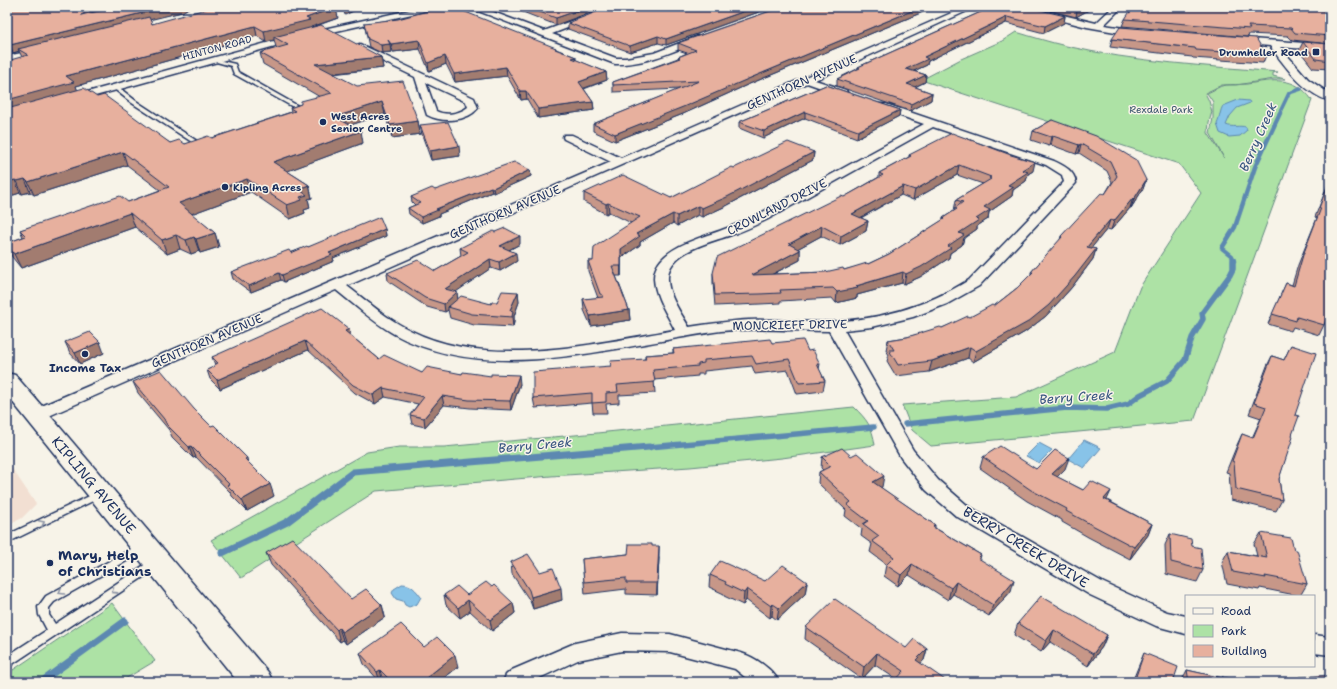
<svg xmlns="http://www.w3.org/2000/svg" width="1337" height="689" viewBox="0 0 1337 689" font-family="'Shantell Sans',sans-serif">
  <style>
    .built { fill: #f2dfd2 }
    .green { fill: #ade2a5; stroke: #648882 }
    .water { fill: #88c3e8; stroke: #5c88b1 }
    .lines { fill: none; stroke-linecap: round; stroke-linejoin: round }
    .stream-far3 { stroke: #5c88b1; stroke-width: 3.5 }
    .stream-far2 { stroke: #5c88b1; stroke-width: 4.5 }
    .stream-far1 { stroke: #5c88b1; stroke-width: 5.5 }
    .stream { stroke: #5c88b1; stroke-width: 7 }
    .service-casing { stroke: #1b2f5e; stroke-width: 3 }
    .minor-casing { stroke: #1b2f5e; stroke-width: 3 }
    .secondary-casing { stroke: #1b2f5e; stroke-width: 3 }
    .service { fill: #f7f3e8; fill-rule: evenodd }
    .minor { fill: #f7f3e8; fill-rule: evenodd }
    .secondary { fill: #f7f3e8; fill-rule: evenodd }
    .wall { fill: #c79788; stroke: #1b2f5e; fill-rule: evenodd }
    .shaded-wall { fill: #a27b6f; stroke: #1b2f5e }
    .building { fill: #e7b09e; stroke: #1b2f5e; fill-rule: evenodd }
    .oneway { stroke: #8991a3 }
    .poi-dot { fill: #1b2f5e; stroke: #f7f3e8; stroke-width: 1.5 }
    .labels { text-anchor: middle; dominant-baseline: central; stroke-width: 3; stroke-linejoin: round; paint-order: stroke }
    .far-street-label { font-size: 10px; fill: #1b2f5e; stroke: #f7f3e8 }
    .far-poi-label { font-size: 10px; font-weight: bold; fill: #1b2f5e; stroke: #f7f3e8; text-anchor: start }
    .far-park-label { font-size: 10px; fill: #38536c; stroke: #f7f3e8 }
    .street-label { font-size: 12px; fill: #1b2f5e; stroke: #f7f3e8 }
    .poi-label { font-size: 12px; font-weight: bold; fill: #1b2f5e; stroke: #f7f3e8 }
    .water-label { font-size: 13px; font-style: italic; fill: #365480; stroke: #f7f3e8 }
    .near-street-label { font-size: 14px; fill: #1b2f5e; stroke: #f7f3e8 }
    .near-poi-label { font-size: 14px; font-weight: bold; fill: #1b2f5e; stroke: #f7f3e8; text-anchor: start }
  </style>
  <rect width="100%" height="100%" fill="#f7f3e8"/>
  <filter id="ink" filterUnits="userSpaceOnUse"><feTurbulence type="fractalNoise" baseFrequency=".025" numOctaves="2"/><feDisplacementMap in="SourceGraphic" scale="8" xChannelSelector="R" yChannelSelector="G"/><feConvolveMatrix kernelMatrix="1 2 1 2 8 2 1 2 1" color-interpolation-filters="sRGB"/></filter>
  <g filter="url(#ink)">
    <polygon class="built" points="7,461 36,504 22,518 7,526"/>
    <g class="green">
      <path d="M1016,32c17,5 33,10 50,14 69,16 141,20 212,26l-5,1v3l12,3h-11l-38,6h-14l-17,8 4,8 3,11 -3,10 -1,11 16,25 -14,-25 3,-15v-16l-6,-9c6,-2 12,-7 18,-8 7,-1 14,0 22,-1 25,-4 48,-9 65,16l-118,321 -263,25 -19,-16 -10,-25 114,-8 99,-45 25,-65 61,-94 -22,-29 -258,-84 40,-21 41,-18z"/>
      <path d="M854,407c13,13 18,19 21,38l-93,13 -92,9 -139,9 -175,15 -135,87 -30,-38 156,-88 32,-5h45l153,-14z"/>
      <polygon points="112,603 155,661 120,682 7,682 7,674"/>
    </g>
    <g class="water">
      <path d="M1238,100l11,1 1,2 -13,5 -7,8 -4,9c7,3 13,0 20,2l1,3 -7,6 -11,1 -9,-4 -3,-9c3,-6 3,-14 6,-18z"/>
      <polygon points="1084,440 1101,448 1084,468 1068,459"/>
      <polygon points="1039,443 1052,450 1039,463 1026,456"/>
      <path d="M402,584c9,0 14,6 19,13l-4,7 -8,3 -4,-2 -2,-4 -7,-2 -4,-6 2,-4z"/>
    </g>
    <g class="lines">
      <g class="stream-far3">
        <polyline points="1326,89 1330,89"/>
        <polyline points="1279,114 1289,93 1301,89"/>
      </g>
      <polyline class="stream-far2" points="1234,261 1232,256 1222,248 1235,227 1255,167 1280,113"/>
      <g class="stream-far1">
        <polyline points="905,424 1067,408 1107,409 1128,404 1140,395 1167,381 1185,360 1192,338 1203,319 1202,313 1230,275 1233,269 1233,260"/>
        <polyline points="638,448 874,427"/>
      </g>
      <g class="stream">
        <polyline points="222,553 287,522 353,472 649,447"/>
        <polyline points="41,682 125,621"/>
      </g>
      <defs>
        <g id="service">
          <polygon points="213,59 235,64 238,72 307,111 302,112 234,74 231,66 213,61"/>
          <polygon points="113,86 117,86 136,101 203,145 198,146 132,103 113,88"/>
          <polygon points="100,491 103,492 105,494 103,496 7,543 7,535"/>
          <polygon points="142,543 146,544 147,547 146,550 54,602 49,608 49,615 55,624 152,560 156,559 160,560 161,563 160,566 11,665 7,667 7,656 47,630 39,615 38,607 46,596"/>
        </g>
        <g id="minor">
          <polygon points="423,7 438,7 434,9 297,40 77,101 73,102 68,99 69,97 292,36"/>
          <path d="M468,7h12l64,24 65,-24h12l-69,27 64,24h10l28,-5 44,-17 4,3 -1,2c-28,10 -55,24 -86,23z"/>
          <path d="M965,7h11l-161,73 31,10 1,2 -1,2h-8l-31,-11 -460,203c21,16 41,34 65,45 77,38 182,13 263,-1 -8,-16 -20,-33 -21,-51 -1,-30 47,-41 68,-49 13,-5 25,-10 37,-16l165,-90 -46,-16 -1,-2 1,-2h8l168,57c10,5 20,9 22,22l-97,103 -32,18 -34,13 -41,10 -28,3 69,120 25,30 30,26 136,77 63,29 19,4v18l-30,-8 -66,-31 -134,-79 -30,-26 -25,-32 -72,-127c-36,0 -72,-4 -108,0 -102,14 -231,56 -327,3 -21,-12 -39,-29 -58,-44l-294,129 -6,1 -6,-1 -2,-4 2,-4 581,-249 -47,-23 -1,-2 1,-2h8l49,23zM933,127l113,38 16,10 2,7 -95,98c-45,28 -94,41 -147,42 -24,0 -49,-3 -73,-2 -20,1 -40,4 -60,7 -8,-14 -22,-33 -21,-50 1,-26 44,-35 63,-42 13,-4 25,-10 37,-16z"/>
          <polygon points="1016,7 1030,7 1096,23 1113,7 1122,7 1104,25 1138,30 1142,33 1138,36 1087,27 1017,9"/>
          <path d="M1239,38l91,7v6l-50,-4 28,32 22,15v7c-26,-7 -45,-35 -60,-55l-34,-3 -1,-2z"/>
          <path d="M360,44l114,54 4,10c-11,14 -36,15 -51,7l-12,-38 -58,-28 -2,-2 2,-2zM426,83l40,19 2,5c-9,7 -22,9 -32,4z"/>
          <polygon points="41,49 46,52 44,54 7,62 7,56"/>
          <path d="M622,633l48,1 71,19c13,4 32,16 38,29h-28l-16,-13 -65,-17 -48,-1 -44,9 -47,22h-28l3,-7 6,-5 63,-27z"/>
          <polygon points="1314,635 1330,637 1330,655 1314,653"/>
        </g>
        <polygon id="secondary" points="7,373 15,375 35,398 268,672 273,682 238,682 7,395"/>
      </defs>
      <use href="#service" class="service-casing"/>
      <use href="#minor" class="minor-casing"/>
      <use href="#secondary" class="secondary-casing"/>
      <use href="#service" class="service"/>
      <use href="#minor" class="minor"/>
      <use href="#secondary" class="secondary"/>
    </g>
    <g class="wall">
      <path d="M112,7l-4,2 9,-2h73l-8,5 -32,7 2,5 186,-6 -27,10 70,29 2,11 -50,6 85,47 2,13 -28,4 -7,-24 -35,11 13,18 -76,28 22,14 3,13 -4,1 2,9 -6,2 1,3 -15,6 -39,-27 -60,22 24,19 4,14 -19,6 -1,-2 -8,3 -11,-5 -13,5 -32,-27 -114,41 -9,-11 -5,-11v-3l16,-6 -3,-7 108,-28 32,-12 -33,-25 -93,30 -4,-3 -8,2 -2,-1 -13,4 15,-140 -3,-6 -6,2 -6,-4v-40zM257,36l9,6 8,-2 2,7 1,1 -17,5 3,11 57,33 -30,11 1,4 -79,26 -27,6 -15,-1 -73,-46 -20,-7 -1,-4z"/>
      <polygon points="510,7 605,7 556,25"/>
      <polygon points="773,7 666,45 658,43 630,52 568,29 568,23"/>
      <polygon points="782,7 935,7 747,85 683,114 615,141 593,131 593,124 680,89 613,92 613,82 678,58 678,57 687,53 678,50 678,43"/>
      <polygon points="992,7 1065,16 1064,23 1044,33 1006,23 928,61 927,65 914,71 926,75 925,82 915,87 932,93 931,100 910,111 837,86 837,79 857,69 858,67"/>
      <polygon points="1036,7 1094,7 1076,17"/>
      <polygon points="1330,7 1330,44 1292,40 1288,36 1249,34 1248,37 1122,26 1125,19 1140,8"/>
      <polygon points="364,23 556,48 556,49 576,57 576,60 606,72 607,80 584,89 593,102 594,110 538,118 527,99 521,100 507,76 455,82 446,64 429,71 420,49 393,52 391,49 391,52 382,53 369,47"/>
      <polygon points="1112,39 1266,55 1263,63 1193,58 1192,57 1110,47"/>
      <polygon points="1303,42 1330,44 1330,69 1313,68 1299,50"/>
      <polygon points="826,85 900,110 899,116 857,138 805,118 763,138 739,128 739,122"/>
      <polygon points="1052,120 1146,180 1143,189 1131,208 1130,208 1111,230 1107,229 1091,248 1096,249 1093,259 1072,287 1046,316 1025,332 973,362 968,358 929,372 896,376 887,361 889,355 886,350 888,340 907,337 942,328 970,317 994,306 1017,288 1031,274 1031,272 1060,240 1061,236 1105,194 1112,182 1107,171 1079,153 1076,154 1051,145 1049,146 1031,140 1033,131"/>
      <polygon points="420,125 460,156 431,160 422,135"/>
      <polygon points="814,152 813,160 726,206 702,217 698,215 677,226 673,223 640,242 640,245 621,258 621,276 616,276 629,310 630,320 591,326 584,310 583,299 598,298 588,271 588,261 593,261 631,223 609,212 606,214 584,202 584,193 671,198 734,168"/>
      <path d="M909,155l124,16 -5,3 -2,7 -13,9 -1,6 -23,16 -1,7 -11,7v3l-13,9 -2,7 -12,8 -1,5 -29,19 -16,7 -2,-1 -45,12v3l-21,5 -4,-5 -52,3v2l-20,1 -45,2 -2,-23v-10l166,-96v-4l30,-16zM957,175l26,9 -27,16 -2,11 -11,7v2l-54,34 -21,10 -24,6 -19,2 -52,2 27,-14v-10l-3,-1 24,-13 19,9 26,-14 2,-10 -7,-3 40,-23 12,5z"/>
      <polygon points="530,170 531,176 494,193 492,192 439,214 439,216 422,223 409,214 408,208 415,205 412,202 411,197 435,190"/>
      <polygon points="1330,179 1324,325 1319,335 1293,327 1291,331 1268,324 1286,283 1292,285 1298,265 1317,218 1315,217"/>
      <polygon points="385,229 386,236 333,258 334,261 284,282 281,280 251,292 233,279 231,272 308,247"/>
      <polygon points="520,244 509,250 517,261 500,271 491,268 455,292 457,292 457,299 491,304 497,302 518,292 519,302 514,316 514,322 513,327 474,325 450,318 448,310 445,312 427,307 388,281 387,273 435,271 461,256 460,248"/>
      <polygon points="349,329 350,335 379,359 422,373 462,374 520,384 511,410 470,408 444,405 425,427 412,424 410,415 418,404 385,397 375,404 355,393 308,350 220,389 210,379 207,370 214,367 214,365 215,365 212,357"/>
      <polygon points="65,342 104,353 80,364 70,353"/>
      <polygon points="772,343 808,351 820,364 819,369 825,381 823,391 797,394 788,370 755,374 752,366 704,371 704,374 698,374 698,376 654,380 655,393 619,395 619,403 606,404 607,413 593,413 592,403 535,408 533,398 611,366 645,359 645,355 673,353 673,349"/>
      <polygon points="1291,345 1295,415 1292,435 1279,479 1282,500 1276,511 1231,500 1229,473 1226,472 1237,445 1242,434 1252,438 1261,418 1249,414 1267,366 1272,356 1284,360"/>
      <polygon points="133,382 194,409 211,426 247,458 248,463 274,496 247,511 232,496 230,492 196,457 193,458 172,437 169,430 138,393"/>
      <polygon points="822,457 882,487 881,488 935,525 935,528 981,555 980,559 1011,591 989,616 953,594 948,600 909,575 898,586 884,576 886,564 870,552 872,544 861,536 862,529 845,516 846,510 818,483 819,472 823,470 821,468"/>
      <polygon points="983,457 1036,469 1065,469 1057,477 1083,490 1107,500 1152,524 1148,535 1130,559 1088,537 1062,522 1062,520 1027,501 980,468"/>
      <polygon points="1261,533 1294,550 1307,584 1300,596 1260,588 1259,590 1227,584 1222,562 1228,551 1257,556 1254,544"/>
      <polygon points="1170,534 1192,546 1203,570 1197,582 1166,574 1165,545"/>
      <polygon points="652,546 659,558 657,595 626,594 626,589 585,594 582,559 628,554"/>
      <polygon points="266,553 351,599 382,605 385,617 346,644 343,640 340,642 271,565"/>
      <polygon points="511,562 540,572 562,600 533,609 530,601 512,574"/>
      <polygon points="710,575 765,581 807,582 805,594 777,620 772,616 770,618 746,600 743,605 724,596 724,594 709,587"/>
      <polygon points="492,587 513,603 515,613 492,631 470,611 460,618 446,605 444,595 467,595"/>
      <polygon points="1018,623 1107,635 1102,647 1088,666 1050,642 1041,652 1014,635"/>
      <polygon points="806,627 906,648 927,649 924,660 896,679 875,665 862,679 805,639"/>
      <polygon points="424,647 458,667 439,682 380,682 364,664 360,653"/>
      <polygon points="1144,653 1173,682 1132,682 1139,665"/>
      <polygon points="1187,670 1221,678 1222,677 1245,682 1181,682"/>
      <polygon points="1300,677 1330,682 1297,682"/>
    </g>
    <g class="shaded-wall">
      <polygon points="7,7 16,7 7,9"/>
      <polygon points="96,7 112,7 84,23 81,15"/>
      <polygon points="167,7 190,7 182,12 22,51 18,49 19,51 13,53 10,45"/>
      <polygon points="336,7 338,18 311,27 312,30 274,37 274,40 266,42 264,31 306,18"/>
      <polygon points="343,7 362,7 345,15"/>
      <polygon points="588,7 605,7 556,25 556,18"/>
      <polygon points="756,7 773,7 666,45 666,39"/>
      <polygon points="921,7 935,7 747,85 683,114 615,141 615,134"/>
      <polygon points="1084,7 1094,7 1076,17 1077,10"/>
      <polygon points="1065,16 1064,23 1044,33 1045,26"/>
      <polygon points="1007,17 1006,23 928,61 927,65 905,75 906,69 924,57"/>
      <polygon points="255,26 257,36 76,86 79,94 7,113 7,100 66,76"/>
      <polygon points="658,36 658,43 630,52 630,46"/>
      <polygon points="419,40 420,49 393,52 391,44"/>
      <polygon points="390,44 391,52 382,53 381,45"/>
      <polygon points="445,56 446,64 429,71 428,63"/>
      <polygon points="381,57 383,68 317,75 315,64"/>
      <polygon points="506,67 507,76 455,82 454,74"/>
      <polygon points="606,72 607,80 579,90 579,82"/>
      <polygon points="926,75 925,82 906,91 907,84"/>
      <polygon points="520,91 526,91 527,99 521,100"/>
      <polygon points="932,93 931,100 910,111 911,104"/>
      <polygon points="382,102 385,114 338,129 335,117"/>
      <polygon points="593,102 594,110 538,118 538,109"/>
      <polygon points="900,110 899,116 857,138 858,131"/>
      <polygon points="805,112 805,118 763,138 764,131"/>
      <polygon points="418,121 420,134 392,138 390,125"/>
      <polygon points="361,131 363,143 277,175 273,162"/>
      <polygon points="1053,136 1051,145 1049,146 1051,137"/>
      <polygon points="1081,144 1079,153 1076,154 1079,145"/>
      <polygon points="459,146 460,156 431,160 430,151"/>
      <polygon points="123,152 127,165 34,195 28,182"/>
      <polygon points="814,152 813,160 726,206 702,217 702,208"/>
      <polygon points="1035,162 1033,171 1028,174 1026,181 1013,190 1012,196 989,212 988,219 977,226 977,229 964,238 962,245 950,253 949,258 920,277 904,284 906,274 948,246 959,233 976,219 984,207 1008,185 1022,170"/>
      <polygon points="959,165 957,175 913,200 915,190"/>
      <polygon points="530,170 531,176 494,193 493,188"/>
      <polygon points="25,179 30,192 22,194 17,181"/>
      <polygon points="247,179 251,192 183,217 179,203"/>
      <polygon points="15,180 20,193 7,197 7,182"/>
      <polygon points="1146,180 1143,189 1131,208 1134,199"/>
      <polygon points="309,185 312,198 308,199 310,208 304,210 305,213 290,219 287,205 298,189"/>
      <polygon points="903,186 901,195 851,223 852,214"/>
      <polygon points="491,187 492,192 439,214 439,216 422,223 421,217 436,209"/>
      <polygon points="1133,198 1130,208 1111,230 1114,221"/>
      <polygon points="608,203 609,212 606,214 606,204"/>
      <polygon points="698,206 698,215 677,226 677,216"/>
      <polygon points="130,213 135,227 21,268 14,254"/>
      <polygon points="673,214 673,223 640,242 640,245 621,258 621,276 621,249 636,234"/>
      <polygon points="1110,220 1107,229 1084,257 1087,247"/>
      <polygon points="868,221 866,231 840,245 841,236"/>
      <polygon points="822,226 821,236 788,254 789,244"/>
      <polygon points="385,229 386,236 333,258 334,261 284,282 282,275 329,253"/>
      <polygon points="215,233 219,247 200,253 196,239"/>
      <polygon points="176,235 180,249 167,254 162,240"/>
      <polygon points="520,236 520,244 501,254 500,246"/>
      <polygon points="194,237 199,251 191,254 186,240"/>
      <polygon points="1096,249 1093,259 1072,287 1046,316 1025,332 973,362 976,351"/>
      <polygon points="800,250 800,260 751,285 752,275"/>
      <polygon points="516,253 517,261 500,271 499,262"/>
      <polygon points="490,259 491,268 447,298 445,289"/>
      <polygon points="903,272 902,283 857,295 857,298 836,303 837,292 856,286"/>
      <polygon points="279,273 281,280 251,292 249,286"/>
      <polygon points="457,292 458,301 448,307 448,310 445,312 444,304"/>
      <polygon points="518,292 519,302 514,316 514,322 513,327 512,317 510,310"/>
      <polygon points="629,310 630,320 591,326 590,316"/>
      <polygon points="349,329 351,338 345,331"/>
      <polygon points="305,341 308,350 220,389 217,380"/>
      <polygon points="100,342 104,353 80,364 75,353"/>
      <polygon points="970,347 968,358 929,372 932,361"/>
      <polygon points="519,375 520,384 511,410 510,401"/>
      <polygon points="383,388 385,397 375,404 373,395"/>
      <polygon points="442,396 444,405 425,427 424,418"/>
      <polygon points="191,446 196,457 193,458 189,447"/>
      <polygon points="1069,458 1065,469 1048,486 1052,474"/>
      <polygon points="884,476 882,487 871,493 873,482"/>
      <polygon points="270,484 274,496 247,511 242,500"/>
      <polygon points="1111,491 1106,502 1104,499"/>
      <polygon points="1152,524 1148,535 1130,559 1134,547"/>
      <polygon points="659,546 659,558 657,595 657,583"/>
      <polygon points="912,564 909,575 898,586 901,575"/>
      <polygon points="1014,580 1011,591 989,616 993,605"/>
      <polygon points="807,582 805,594 777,620 779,608"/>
      <polygon points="956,582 953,594 948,600 951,588"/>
      <polygon points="561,588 562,600 533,609 531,597"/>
      <polygon points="747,589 746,600 743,605 744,593"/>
      <polygon points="468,600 470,611 460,618 458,608"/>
      <polygon points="513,603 515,613 492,631 490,620"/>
      <polygon points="773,604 772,616 770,618 771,606"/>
      <polygon points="382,605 385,617 346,644 342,632"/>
      <polygon points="339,628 343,640 340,642 337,630"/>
      <polygon points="1054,630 1050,642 1041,652 1046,641"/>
      <polygon points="1107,635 1102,647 1088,666 1093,654"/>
      <polygon points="927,649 924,660 913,672 916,660"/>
      <polygon points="877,653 875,665 862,679 864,667"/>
      <polygon points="455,655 458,667 439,682 427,682 426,678"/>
      <polygon points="380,670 383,682 380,682 377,672"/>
    </g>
    <g class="building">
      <polygon points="17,7 96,7 81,15 117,7 167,7 10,45 7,43 7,9"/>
      <polygon points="213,7 336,7 306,18 310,20 264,31 255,26 66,76 74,82 7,100 7,61 28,55 18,49 149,17 152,24"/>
      <polygon points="442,7 453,7 556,48 555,49 576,57 572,58 606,72 579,82 593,102 538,109 526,91 520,91 506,67 454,74 445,56 428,63 419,40 391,44 388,40 390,44 381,45 368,39 364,23 398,19"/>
      <polygon points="526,7 588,7 556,18"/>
      <polygon points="609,7 756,7 666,39 658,36 630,46 568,23"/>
      <polygon points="782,7 921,7 748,79 683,107 615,134 593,124 699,81 613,85 613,82 680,58 678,57 696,50 678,43"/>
      <polygon points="992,7 1028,7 1065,16 1045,26 1007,17 924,57 928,59 906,69 926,75 907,84 932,93 911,104 837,79 860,68 858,67"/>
      <polygon points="1063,7 1084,7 1077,10"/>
      <polygon points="1133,7 1140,8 1141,7 1330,7 1330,36 1295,33 1291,28 1248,26 1250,29 1125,19"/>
      <polygon points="321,25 381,57 315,64 357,86 403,81 418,121 390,125 382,102 335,117 361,131 273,162 309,185 298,189 307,195 300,197 302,200 287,205 247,179 179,203 215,233 196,239 194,237 186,240 176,235 162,240 130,213 14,254 7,245 7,243 26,236 20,230 120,196 128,202 169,187 123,152 28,182 25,179 17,181 15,180 7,182 7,109 84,88 97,97 104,95 170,143 179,140 185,144 208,136 212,138 295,111 290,108 301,104 301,101 332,93 260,53 288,45 274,37"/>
      <polygon points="1120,27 1256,38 1266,55 1196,50 1195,48 1112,39"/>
      <polygon points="1303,42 1330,44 1330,61 1316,59"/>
      <polygon points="826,85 900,110 858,131 805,112 764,131 739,122"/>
      <polygon points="1052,120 1096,136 1136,160 1146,180 1134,199 1133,198 1114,221 1110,220 1087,247 1096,249 1075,276 1049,305 1028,322 976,351 970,347 932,361 898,365 889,350 894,350 888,340 907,337 940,327 942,328 968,316 970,317 992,305 994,306 1017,288 1033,272 1031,272 1062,237 1061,236 1101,193 1105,194 1117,176 1110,161 1081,144 1079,145 1053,136 1051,137 1033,131"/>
      <polygon points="448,122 459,146 430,151 420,125"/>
      <path d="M952,133l59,22 24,7 -13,8 6,2 -20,13 6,2 -30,20 6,3 -14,9 3,1 -20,13 5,2 -16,11 3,2 -30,19 -15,7 -3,-2 -47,14 2,2 -21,4 -4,-4 -53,2 1,3 -21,1 -45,1 -2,-22 4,-16 124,-61 3,1 9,-5 30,-17 -4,-2 32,-17 -2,-1zM959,165l32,12 -2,1 2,1 -35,21 7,2 -8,6 2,1 -14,9 1,1 -55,35 -21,10 -1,-1 -23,7 -1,-2 -18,4 -73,3 48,-25 -11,-6 33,-18 19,10 27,-15 -16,-7 51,-28 12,4z"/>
      <polygon points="788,142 814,152 727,197 702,208 698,206 677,216 673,214 636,234 640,236 621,249 621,266 612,266 629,310 590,316 583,299 603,297 603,295 600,294 588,261 593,261 594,247 640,217 608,203 606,204 584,193 623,175 671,198 732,167 734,168"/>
      <polygon points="514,162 530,170 493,188 491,187 436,209 438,210 421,217 408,208 420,203 411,197 432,188 435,190"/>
      <polygon points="1330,179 1330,308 1324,325 1297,317 1296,321 1272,314 1286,283 1294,286 1303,255 1321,208 1319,208"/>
      <polygon points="380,217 385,229 329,253 332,255 282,275 279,273 249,286 231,272 289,250 291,253 307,246 308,247"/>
      <polygon points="505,228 520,236 500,246 516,253 499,262 490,259 445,289 457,292 444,304 425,298 387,273 418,260 435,271 468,252 460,248 493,231 495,232"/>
      <polygon points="502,291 518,292 510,310 513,311 512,317 472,314 448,307 461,296 491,304 492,302 497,302"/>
      <polygon points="322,308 349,329 345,331 379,359 384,355 422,373 427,367 462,374 463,372 491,376 491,374 519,375 510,401 469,400 442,396 424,418 410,415 424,397 383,388 373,395 353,385 305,341 217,380 207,370 215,366 214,365 218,363 212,357"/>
      <polygon points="90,332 100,342 75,353 65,342"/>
      <polygon points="770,339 772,343 803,340 808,351 813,350 820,364 817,364 825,381 799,383 789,359 756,364 752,356 704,360 704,363 698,364 698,366 653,370 655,382 617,385 618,392 606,393 606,402 592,403 592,393 533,398 533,372 611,366 610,361 646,359 645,355 674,353 673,349"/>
      <polygon points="1291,345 1316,353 1295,415 1299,416 1292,435 1293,437 1279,479 1282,500 1236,489 1234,462 1232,461 1242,434 1253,438 1266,407 1254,403 1272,356 1284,360"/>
      <polygon points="161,370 194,409 211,426 214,425 247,458 245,459 270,484 242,500 227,485 229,484 191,446 189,447 167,425 164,419 133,382"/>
      <polygon points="1000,446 1036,469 1055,450 1069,458 1052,474 1083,490 1091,481 1111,491 1104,499 1152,524 1134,547 1092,525 1066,511 1067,509 1031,490 983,457"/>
      <polygon points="842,448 851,456 857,453 884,476 873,482 935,525 933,527 981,555 978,558 1014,580 993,605 956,582 951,588 912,564 901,575 886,565 894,557 872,541 879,536 863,524 868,521 847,505 851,502 819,472 831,466 822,457"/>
      <polygon points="1261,533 1291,538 1294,550 1297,550 1307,584 1265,576 1266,578 1233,572 1228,551 1267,558"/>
      <polygon points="1170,534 1191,539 1192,546 1201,548 1203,570 1171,562"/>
      <polygon points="292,538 351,599 366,589 382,605 342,632 339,628 337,630 266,553"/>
      <polygon points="629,544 652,544 652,546 659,546 657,583 626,583 626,578 584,582 582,559 628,554"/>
      <polygon points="528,554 540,572 553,568 561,588 531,597 529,590 511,562"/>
      <polygon points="720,561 765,581 783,565 807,582 779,608 773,604 771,606 747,589 744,593 725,584 726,582 710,575"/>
      <polygon points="486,582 492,587 494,585 513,603 490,620 468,600 458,608 444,595 457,586 467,595"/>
      <polygon points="1041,596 1107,635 1093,654 1054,630 1046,641 1018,623"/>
      <polygon points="835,599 906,648 914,639 927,649 916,660 948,682 894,682 904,671 877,653 864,667 806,627"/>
      <polygon points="401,624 424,647 437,637 455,655 426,678 429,681 428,682 392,682 380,670 377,672 360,653"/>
      <polygon points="1144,653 1178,667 1173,682 1134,682"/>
      <polygon points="1187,670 1223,678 1222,677 1245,682 1189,682"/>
      <polygon points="1330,675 1330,682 1304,682 1300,677"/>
    </g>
    <defs><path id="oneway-chevron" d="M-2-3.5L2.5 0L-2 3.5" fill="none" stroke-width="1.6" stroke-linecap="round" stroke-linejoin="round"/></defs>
    <g class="oneway">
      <use href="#oneway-chevron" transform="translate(42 523) rotate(-25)"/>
      <use href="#oneway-chevron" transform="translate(114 591) rotate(147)"/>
      <use href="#oneway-chevron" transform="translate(61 592) rotate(150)"/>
    </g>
  </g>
  <g class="poi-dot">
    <rect x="1312" y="48" width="8" height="8" rx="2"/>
    <circle cx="323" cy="122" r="4"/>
    <circle cx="225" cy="187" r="4"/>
    <circle cx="85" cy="354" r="4"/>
    <circle cx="50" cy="563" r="4"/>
  </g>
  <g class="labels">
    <g class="far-street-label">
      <text transform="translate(217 48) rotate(-15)">HINTON ROAD</text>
    </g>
    <g class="far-poi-label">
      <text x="1308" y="52" text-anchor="end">Drumheller Road</text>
      <text x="331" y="116">West Acres<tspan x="331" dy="12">Senior Centre</tspan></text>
      <text x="233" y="187">Kipling Acres</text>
    </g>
    <g class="far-park-label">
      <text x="1161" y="109">Rexdale Park</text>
    </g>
    <g class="street-label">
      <text transform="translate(802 82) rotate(-24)">GENTHORN AVENUE</text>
      <text transform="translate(777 207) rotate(-27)">CROWLAND DRIVE</text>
      <text transform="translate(505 212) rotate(-23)">GENTHORN AVENUE</text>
      <text transform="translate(790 325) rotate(-1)">MONCRIEFF DRIVE</text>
      <text transform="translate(207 341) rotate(-23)">GENTHORN AVENUE</text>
    </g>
    <g class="poi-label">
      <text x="85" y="368">Income Tax</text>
    </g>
    <g class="water-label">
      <text transform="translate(1258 137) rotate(-66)">Berry Creek</text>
      <text transform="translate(1076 397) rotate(-4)">Berry Creek</text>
      <text transform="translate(535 445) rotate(-5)">Berry Creek</text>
    </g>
    <g class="near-street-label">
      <text transform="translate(94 485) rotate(50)">KIPLING AVENUE</text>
      <text transform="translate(1026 547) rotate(31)">BERRY CREEK DRIVE</text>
    </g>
    <g class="near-poi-label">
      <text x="58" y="555">Mary, Help<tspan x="58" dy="16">of Christians</tspan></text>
    </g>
  </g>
  <rect width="1337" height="689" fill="none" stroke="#f7f3e8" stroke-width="24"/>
  <rect x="12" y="12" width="1313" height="665" fill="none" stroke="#1b2f5e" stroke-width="1.5" filter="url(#ink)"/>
  <rect x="1185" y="595" width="130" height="72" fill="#f7f3e8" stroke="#9fa5b1"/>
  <rect x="1193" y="608" width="20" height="6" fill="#f7f3e8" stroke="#9fa5b1"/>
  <text x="1221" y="615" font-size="12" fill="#1b2f5e">Road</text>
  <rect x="1193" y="625" width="20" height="12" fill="#ade2a5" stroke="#9fa5b1"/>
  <text x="1221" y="635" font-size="12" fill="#1b2f5e">Park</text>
  <rect x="1193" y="645" width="20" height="12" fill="#e7b09e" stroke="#9fa5b1"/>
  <text x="1221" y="655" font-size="12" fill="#1b2f5e">Building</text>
</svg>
